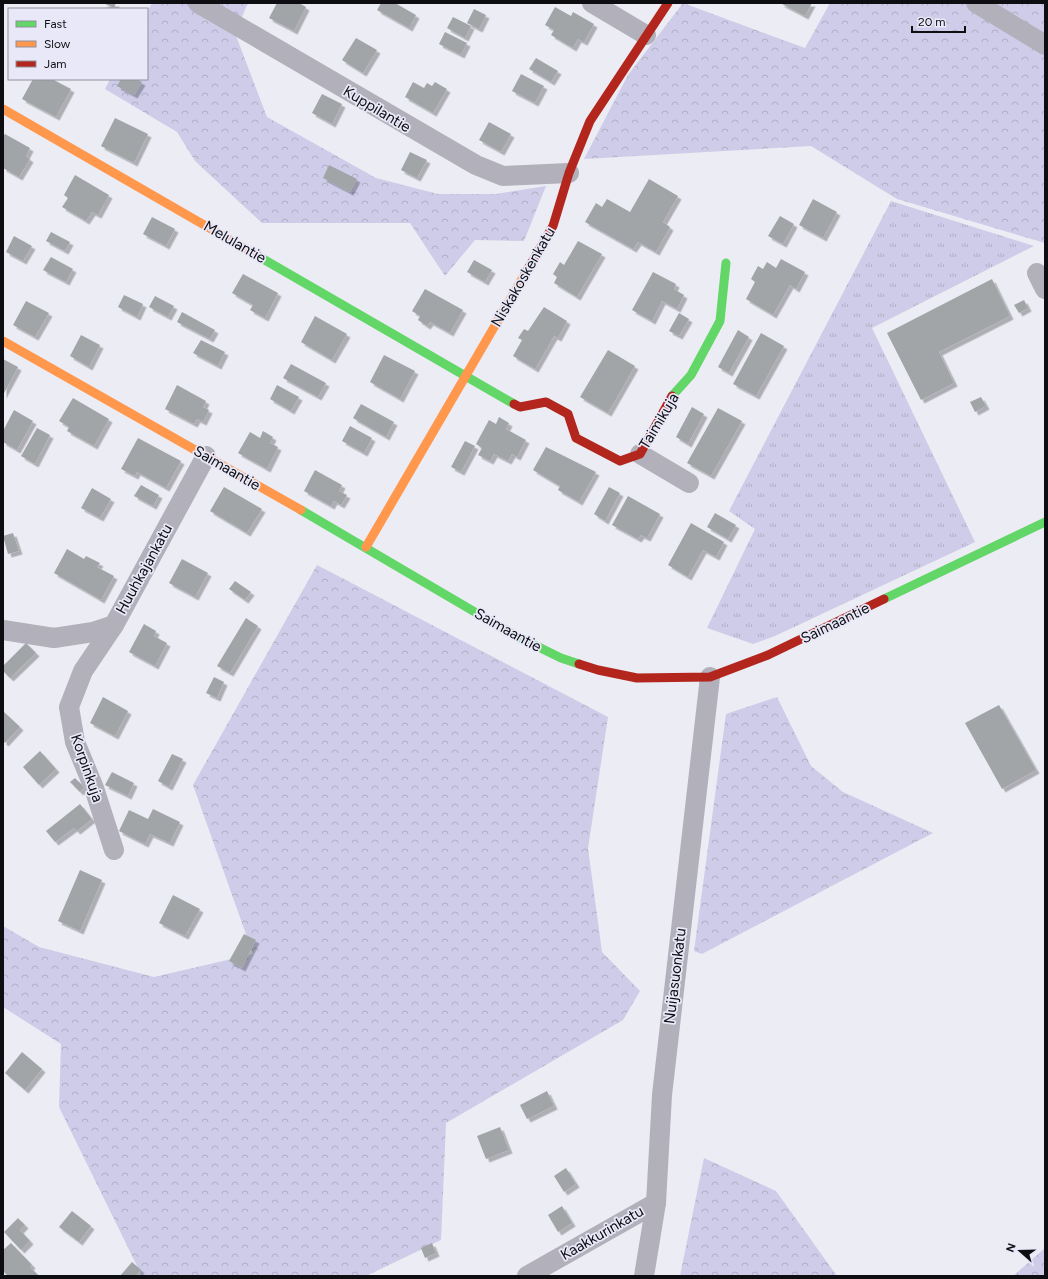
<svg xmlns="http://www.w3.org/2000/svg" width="1048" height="1279" viewBox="0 0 1048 1279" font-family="Figtree,sans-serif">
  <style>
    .forest { fill: url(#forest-crowns) }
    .park { fill: url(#park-tufts) }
    .building { fill: #a2a5a7; filter: url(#shadow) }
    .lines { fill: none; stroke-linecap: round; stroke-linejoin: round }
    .street { stroke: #b1b0bb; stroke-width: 20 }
    .fast { stroke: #63d668; stroke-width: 9 }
    .slow { stroke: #ff974d; stroke-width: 9 }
    .jam { stroke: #b3261e; stroke-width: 9 }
    .labels { text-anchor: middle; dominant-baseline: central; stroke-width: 3.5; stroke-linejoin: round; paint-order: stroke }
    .street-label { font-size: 15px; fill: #0d0d12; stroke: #e9e8f8 }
  </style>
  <defs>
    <pattern id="forest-crowns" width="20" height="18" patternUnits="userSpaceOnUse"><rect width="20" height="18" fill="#cecce8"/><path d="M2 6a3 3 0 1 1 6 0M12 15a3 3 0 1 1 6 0" fill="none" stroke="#b0aec6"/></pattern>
    <pattern id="park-tufts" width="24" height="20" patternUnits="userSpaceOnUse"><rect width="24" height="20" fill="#cecce8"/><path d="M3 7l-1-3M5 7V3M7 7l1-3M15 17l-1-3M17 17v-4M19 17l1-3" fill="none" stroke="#b0aec6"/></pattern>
    <filter id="shadow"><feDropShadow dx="3.5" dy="3.5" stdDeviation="0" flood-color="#0004"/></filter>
  </defs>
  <rect width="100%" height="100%" fill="#ececf4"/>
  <g class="forest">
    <polygon points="152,3 248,3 235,33 267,117 376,178 438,194 496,194 546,186 524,241 475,240 445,276 410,223 262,223 195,161 177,132 105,89 110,79 147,79 147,12"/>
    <polygon points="683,3 805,48 830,3 1045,3 1045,243 897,199 811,146 584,159 628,75"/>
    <polygon points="317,565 608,717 588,848 602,952 640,991 623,1020 446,1123 441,1240 366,1276 142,1276 59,1107 61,1044 3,1007 3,926 39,947 154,977 253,954 193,785"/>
    <polygon points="777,697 811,766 843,792 933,833 702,954 694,951 726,714"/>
    <polygon points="704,1158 776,1191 837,1276 680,1276"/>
    <polygon points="1045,1248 1045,1276 1013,1276"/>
  </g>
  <polygon class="park" points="891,201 1034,246 872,328 975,542 775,636 753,644 707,628 755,529 729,511"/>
  <g class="building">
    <polygon points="103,3 116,3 114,8"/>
    <polygon points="277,3 299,3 306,7 294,31 269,18"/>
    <polygon points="381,3 395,3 416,15 409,28 377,10"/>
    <polygon points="780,3 812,3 805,16"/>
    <polygon points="555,7 571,16 573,12 594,24 584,42 578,39 573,48 551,35 554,30 545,25"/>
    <polygon points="474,9 486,15 479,29 467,23"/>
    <polygon points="453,17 471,26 465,38 447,28"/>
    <polygon points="445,32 467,43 461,55 439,44"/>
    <polygon points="356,38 377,50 363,73 342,60"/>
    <polygon points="536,58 558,71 551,82 529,69"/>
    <polygon points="521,74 544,86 535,103 512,91"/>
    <polygon points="33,79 52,79 71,89 56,117 22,99"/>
    <polygon points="121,79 136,79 142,82 134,95 117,86"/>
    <polygon points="413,82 424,88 427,83 432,86 435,82 447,89 433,113 405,97"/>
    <polygon points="322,94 342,104 332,124 312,113"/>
    <polygon points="115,118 148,134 134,163 101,146"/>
    <polygon points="489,122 511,134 501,152 479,140"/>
    <polygon points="5,134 30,148 26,156 30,159 19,177 3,168 3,136"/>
    <polygon points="410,152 427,160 417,178 401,170"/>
    <polygon points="329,165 357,179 350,192 323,178"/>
    <polygon points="75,175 109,195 98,215 92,212 86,221 62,207 68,198 64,195"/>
    <polygon points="649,179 678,196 663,222 670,227 656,252 638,242 633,249 585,222 596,203 602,207 607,199 630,212"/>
    <polygon points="813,199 837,212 823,238 799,225"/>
    <polygon points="780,216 794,224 783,244 768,236"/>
    <polygon points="152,217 175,229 166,246 143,234"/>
    <polygon points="51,232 70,242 65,251 46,241"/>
    <polygon points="14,236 32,246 23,261 6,252"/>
    <polygon points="578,241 602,254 577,297 554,283 557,277 553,274 560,262 564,265"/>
    <polygon points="51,257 73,269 66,282 43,270"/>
    <polygon points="781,259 805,272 796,289 790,285 773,315 746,299 755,282 751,279 758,266 763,269 767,262 776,268"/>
    <polygon points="474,260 492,270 485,282 467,272"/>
    <polygon points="653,272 676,284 674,289 684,295 677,309 662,301 652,321 632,310"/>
    <polygon points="243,274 278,293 265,318 250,310 253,305 232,293"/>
    <polygon points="992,279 1010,316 939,352 954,383 921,400 887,333"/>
    <polygon points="425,289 463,310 450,333 430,322 427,326 418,320 420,316 412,311"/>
    <polygon points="124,295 143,304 137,317 118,307"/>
    <polygon points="155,296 174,306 168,317 149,307"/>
    <polygon points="1024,300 1028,308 1019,313 1014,305"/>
    <polygon points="26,301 49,313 35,337 13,325"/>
    <polygon points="544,307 567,321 558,338 554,336 535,369 513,356 522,340 518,338 524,329 528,331"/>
    <polygon points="182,312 215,330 210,339 177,322"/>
    <polygon points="679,313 689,319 679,336 669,331"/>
    <polygon points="315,316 347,334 332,360 301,342"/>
    <polygon points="738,330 749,337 729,373 718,367"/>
    <polygon points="761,333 784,346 756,396 733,384"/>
    <polygon points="81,335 100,345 89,367 70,356"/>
    <polygon points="201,340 225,352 218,366 193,353"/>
    <polygon points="608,350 635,366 608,413 580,397"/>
    <polygon points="384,355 415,371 400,399 370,382"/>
    <polygon points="3,359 18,367 3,395"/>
    <polygon points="291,364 326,383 318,397 283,378"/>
    <polygon points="177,385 206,401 203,407 209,410 203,422 197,419 194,424 165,409"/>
    <polygon points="277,385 299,397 291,411 270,399"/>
    <polygon points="981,397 986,406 975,412 970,402"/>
    <polygon points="73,398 109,419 94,446 67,431 69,427 59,421"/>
    <polygon points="361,404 394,422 386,437 353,418"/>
    <polygon points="692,407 704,414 688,444 676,437"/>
    <polygon points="718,408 742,421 711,476 687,463"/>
    <polygon points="14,410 33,421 17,450 3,442 3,431"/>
    <polygon points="499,417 509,423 506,429 526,440 517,457 512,454 508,461 494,454 490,461 478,455 482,448 476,444 489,420 496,424"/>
    <polygon points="350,426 372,438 364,453 342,441"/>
    <polygon points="37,428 50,435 35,464 21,456"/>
    <polygon points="263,431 273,437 270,443 278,447 267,469 238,453 250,432 260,438"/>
    <polygon points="138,438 181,461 166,488 137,472 135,476 121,469"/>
    <polygon points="465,441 475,446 461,472 451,467"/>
    <polygon points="546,447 596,472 579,502 558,490 560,486 533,470"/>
    <polygon points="315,470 342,485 339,491 347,495 341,505 334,501 331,506 304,491"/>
    <polygon points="141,485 159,495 153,506 134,496"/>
    <polygon points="224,487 262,509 247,533 210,511"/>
    <polygon points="609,487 620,493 605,521 594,514"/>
    <polygon points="92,488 111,499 100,518 81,508"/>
    <polygon points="628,496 660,514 647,538 641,535 638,539 612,525"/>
    <polygon points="715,513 736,525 728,539 707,527"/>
    <polygon points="691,523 724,542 716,557 703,550 688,577 668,565"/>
    <polygon points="13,533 19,551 8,554 3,536"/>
    <polygon points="67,549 84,559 86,556 100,563 97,567 114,576 101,600 54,573"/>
    <polygon points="182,559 208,573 195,597 169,583"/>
    <polygon points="235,581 251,592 245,600 229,589"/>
    <polygon points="246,618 258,626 230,673 217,666"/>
    <polygon points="144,624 156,631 154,636 167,643 155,666 129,652"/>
    <polygon points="26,643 36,653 10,678 3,671 3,666"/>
    <polygon points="214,677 224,682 217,698 206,693"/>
    <polygon points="103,697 128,711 115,736 90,723"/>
    <polygon points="999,705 1036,770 1002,789 965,723"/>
    <polygon points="3,711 20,727 5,743 3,741"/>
    <polygon points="40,751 56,769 39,785 23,767"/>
    <polygon points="172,754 183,759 169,787 158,781"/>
    <polygon points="112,772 134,783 128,796 105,785"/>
    <polygon points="75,778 84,787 80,792 70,782"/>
    <polygon points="80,804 92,819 77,831 74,828 55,842 46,831"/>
    <polygon points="153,809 180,822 170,843 150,834 145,844 119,831 129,810 148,819"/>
    <polygon points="80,870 102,880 80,931 58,921"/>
    <polygon points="173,895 200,909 185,936 159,923"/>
    <polygon points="244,934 256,940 242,968 229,961"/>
    <polygon points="22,1052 42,1069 25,1090 5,1073"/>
    <polygon points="547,1091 554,1106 527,1119 520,1105"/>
    <polygon points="500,1127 509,1150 486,1159 477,1136"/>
    <polygon points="566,1168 576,1184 564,1192 554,1176"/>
    <polygon points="562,1206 572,1223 558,1232 548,1215"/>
    <polygon points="72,1211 91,1226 79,1242 59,1227"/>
    <polygon points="18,1218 25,1225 20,1230 30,1241 21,1250 4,1232"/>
    <polygon points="11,1243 32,1265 30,1267 39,1276 8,1276 3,1271 4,1269 3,1250"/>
    <polygon points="432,1243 436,1253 425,1258 421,1248"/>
    <polygon points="132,1262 141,1270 136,1276 120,1276"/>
  </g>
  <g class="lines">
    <g class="street">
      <polyline points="198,3 476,165 503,176 569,173"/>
      <polyline points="592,3 646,35"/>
      <polyline points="976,3 1045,45"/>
      <polyline points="1037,273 1045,289"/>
      <polyline points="640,454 689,483"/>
      <polyline points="114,625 83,671 69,707 75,742 94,788 114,850"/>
      <polyline points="3,630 54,638 93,632 114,625 206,456"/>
      <polyline points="527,1276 656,1203"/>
      <polyline points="644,1276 656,1203 662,1095 710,677"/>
    </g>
    <g class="fast">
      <polyline points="258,256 514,404"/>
      <polyline points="672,396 691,375 720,321 726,263"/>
      <polyline points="301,510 514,635 561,658 579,664"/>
      <polyline points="884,599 1045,522"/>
    </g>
    <g class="slow">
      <polyline points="3,109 258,256"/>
      <polyline points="3,341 301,510"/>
      <polyline points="366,547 525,274"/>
    </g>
    <g class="jam">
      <polyline points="525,274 553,226 569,173 590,121 668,3"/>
      <polyline points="514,404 520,407 546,402 568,414 576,438 620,461 640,454 672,396"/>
      <polyline points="579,664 598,670 637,678 710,677 768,655 884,599"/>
    </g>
  </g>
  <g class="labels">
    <g class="street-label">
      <text transform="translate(377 109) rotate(31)">Kuppilantie</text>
      <text transform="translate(235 242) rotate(30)">Melulantie</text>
      <text transform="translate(523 277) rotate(-60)">Niskakoskenkatu</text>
      <text transform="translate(659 421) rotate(-59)">Taimikuja</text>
      <text transform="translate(227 468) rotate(30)">Saimaantie</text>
      <text transform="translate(144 569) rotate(-61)">Huuhkajankatu</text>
      <text transform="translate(835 623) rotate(-26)">Saimaantie</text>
      <text transform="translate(508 630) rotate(29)">Saimaantie</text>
      <text transform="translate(87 768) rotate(71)">Korpinkuja</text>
      <text transform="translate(675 976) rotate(-83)">Nuijasuonkatu</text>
      <text transform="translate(602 1233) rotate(-30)">Kaakkurinkatu</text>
    </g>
  </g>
  <rect width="1048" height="1279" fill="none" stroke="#0d0d12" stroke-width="8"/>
  <rect x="8" y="8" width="140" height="72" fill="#e9e8f8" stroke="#91909c"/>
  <rect x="16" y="21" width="20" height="6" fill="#63d668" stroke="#91909c"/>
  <text x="44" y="28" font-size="12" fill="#0d0d12">Fast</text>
  <rect x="16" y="41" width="20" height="6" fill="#ff974d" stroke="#91909c"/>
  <text x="44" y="48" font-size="12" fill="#0d0d12">Slow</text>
  <rect x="16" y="61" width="20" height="6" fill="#b3261e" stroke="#91909c"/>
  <text x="44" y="68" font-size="12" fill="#0d0d12">Jam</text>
  <g transform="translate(1020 1251) rotate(290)" stroke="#e9e8f8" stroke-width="3" paint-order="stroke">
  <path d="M0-3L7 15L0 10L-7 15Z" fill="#0d0d12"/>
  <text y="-6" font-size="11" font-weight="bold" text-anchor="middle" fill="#0d0d12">N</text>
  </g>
  <path d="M912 26v6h53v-6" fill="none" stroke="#0d0d12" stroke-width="2"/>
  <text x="918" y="26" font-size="12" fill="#0d0d12" stroke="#e9e8f8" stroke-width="3" paint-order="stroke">20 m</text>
</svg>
